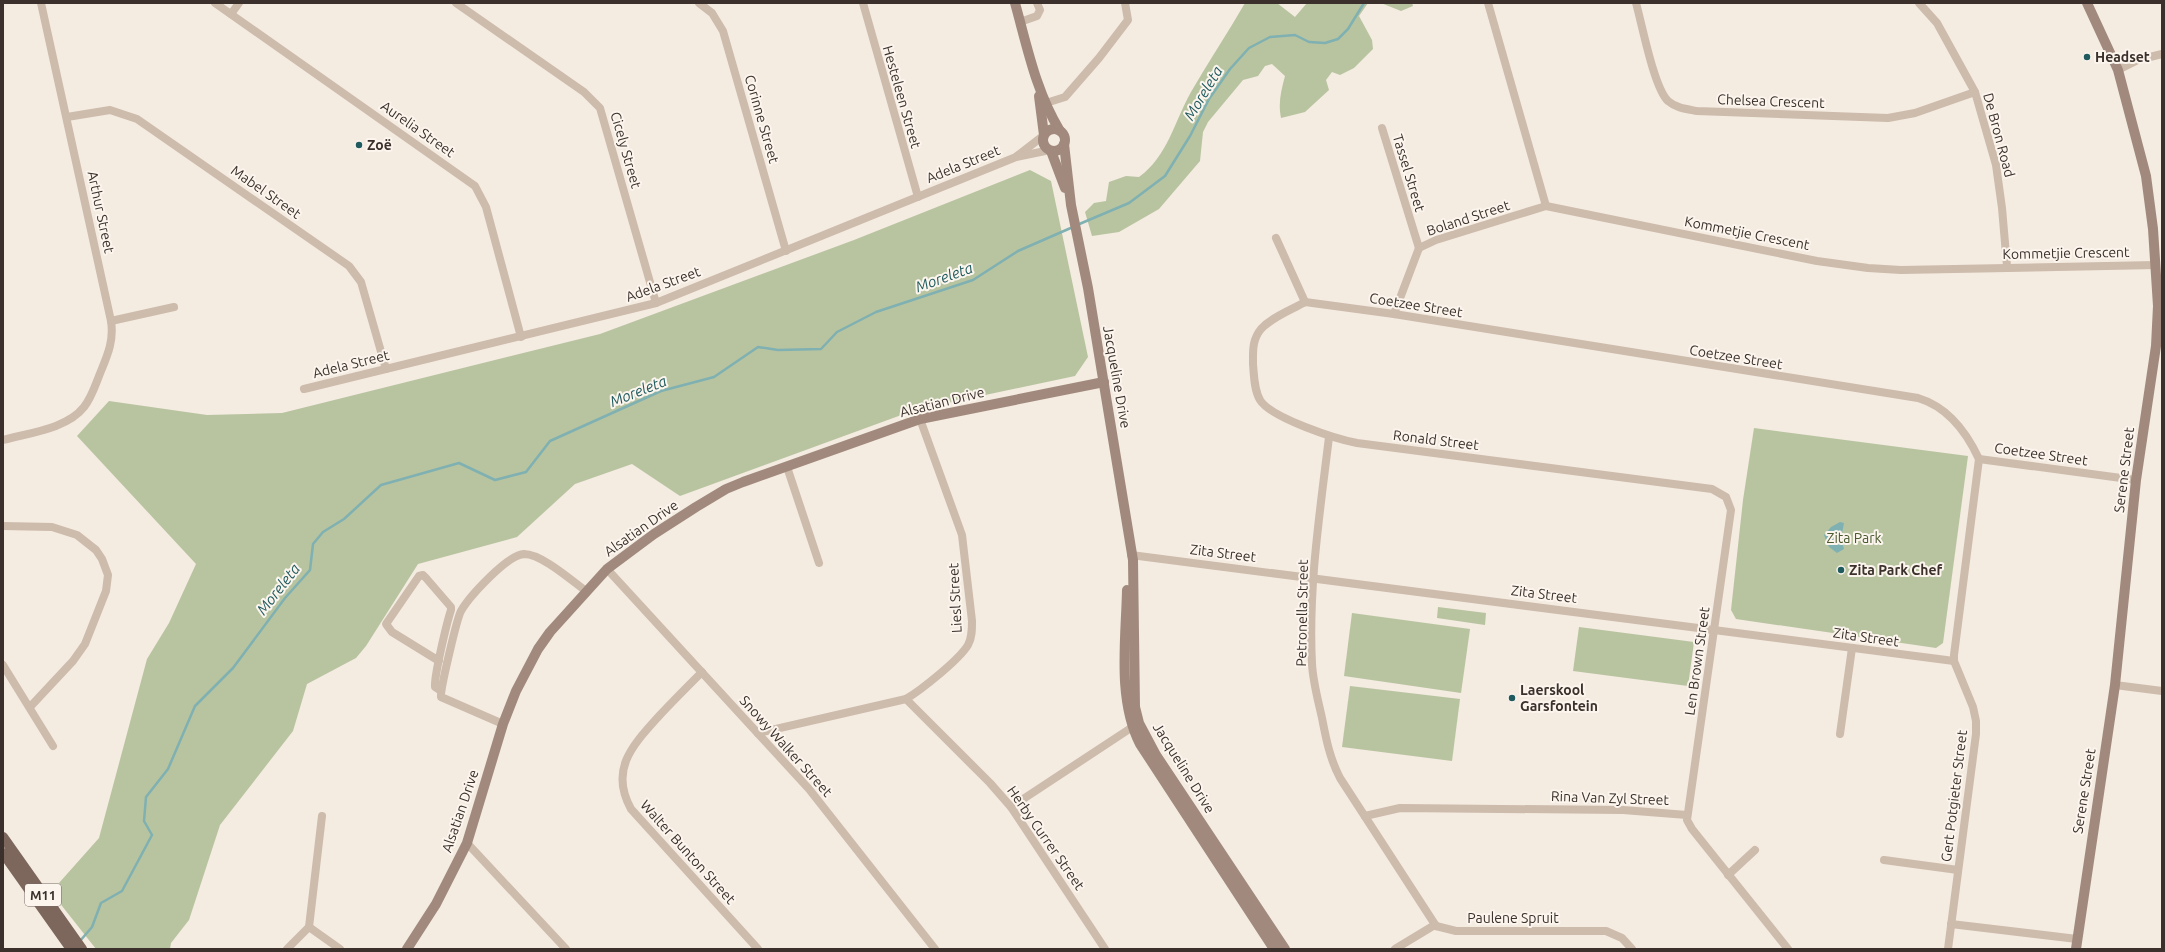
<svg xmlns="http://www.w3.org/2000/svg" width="2165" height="952" viewBox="0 0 2165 952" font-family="Ubuntu,sans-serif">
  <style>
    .green { fill: #b8c4a0 }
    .water { fill: #7fb0b2 }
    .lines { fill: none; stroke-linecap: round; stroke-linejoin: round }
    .stream { stroke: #7fb0b2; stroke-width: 2.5 }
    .street { stroke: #cdbbac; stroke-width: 8 }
    .secondary { stroke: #a18a7d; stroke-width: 10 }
    .primary { stroke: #7d675c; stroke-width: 10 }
    .poi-dot { fill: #1f5a5e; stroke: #fbf5ee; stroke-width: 1.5 }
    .labels { text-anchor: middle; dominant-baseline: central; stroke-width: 4; stroke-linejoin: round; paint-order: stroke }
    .shield { fill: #fbf5ee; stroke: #756b66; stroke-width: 1 }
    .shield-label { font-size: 13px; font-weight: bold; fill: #3b302b }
    .poi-label { font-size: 14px; font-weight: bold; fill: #3b302b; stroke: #fbf5ee; text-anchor: start }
    .street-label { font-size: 14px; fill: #3b302b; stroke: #fbf5ee }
    .park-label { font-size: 14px; fill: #4a5a2e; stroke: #fbf5ee }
    .water-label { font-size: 15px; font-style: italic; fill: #1f5a5e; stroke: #fbf5ee }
  </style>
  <rect width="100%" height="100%" fill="#f4ebe1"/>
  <g class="green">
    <path d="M1245,3h32l18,14 12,-14h61l-9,13 13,24 1,9 -19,19 -14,7 -8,-3 -6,8 3,10 -24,22 -24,6c-3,-15 0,-27 4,-42l-13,-12 -7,2 -7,10 -15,4 -35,42 -5,10 -3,29 -41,48 -40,23 -27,4 -7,-24 9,-9 12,-2 3,-19 17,-6 13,1c29,-21 35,-55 52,-85 17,-30 37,-59 54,-89z"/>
    <polygon points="1381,3 1412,3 1413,6 1401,11"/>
    <polygon points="1030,170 1051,181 1088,357 1075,376 915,410 680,496 632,464 575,484 517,537 418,564 366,646 356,658 307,684 293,731 220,825 189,920 171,943 170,949 96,949 51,892 99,838 147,659 169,623 196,564 77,436 109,401 207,415 282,413 600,334 854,240"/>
    <polygon points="1754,428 1968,456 1943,643 1936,648 1736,619 1731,610 1743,500"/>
    <polygon points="1438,607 1486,613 1485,625 1437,618"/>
    <polygon points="1352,613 1470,629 1461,693 1344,676"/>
    <polygon points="1579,627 1694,642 1688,686 1573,671"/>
    <polygon points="1350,686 1460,699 1452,761 1342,747"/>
  </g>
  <polygon class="water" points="1840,522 1844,523 1841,539 1844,549 1837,553 1829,547 1824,535 1831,527"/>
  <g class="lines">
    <g class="stream">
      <polyline points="1077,225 1129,203 1165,176 1190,136 1209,99 1230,69 1249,48 1270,37 1295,35 1309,42 1325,43 1338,39 1348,29 1364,3"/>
      <polyline points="80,941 92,927 101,903 122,891 152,835 144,821 146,797 168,769 195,706 233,668 285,598 310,570 313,544 323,532 344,519 381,485 459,463 495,480 526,472 550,441 661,391 714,377 758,347 778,350 821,349 837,332 876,312 973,280 1018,251 1073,227"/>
    </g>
    <g class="street">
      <polyline points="215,3 475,186 486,207 521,337"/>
      <polyline points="456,3 584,92 600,108 656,303"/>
      <polyline points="699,3 712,13 723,31 786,251"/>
      <polyline points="863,3 918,197"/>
      <polyline points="1488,3 1546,206"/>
      <path d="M1636,3c6,21 18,85 32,98 8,7 18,8 29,10l191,7 27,-5 60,-21"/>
      <polyline points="1919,3 1937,23 1975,92 1996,165 2002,208 2007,266"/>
      <polyline points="231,14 239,3"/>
      <polyline points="1020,22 1037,16 1040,10 1037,3"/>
      <polyline points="2118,70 2138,60 2162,54"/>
      <polyline points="1046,103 1065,97 1099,58 1128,20 1125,3"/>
      <polyline points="67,117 110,110 137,119 349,266 361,282 386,369"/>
      <polyline points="1382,128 1419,248"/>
      <polyline points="1017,156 1043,136"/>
      <polyline points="1276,238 1305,302"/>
      <path d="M1305,302c-14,8 -33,15 -44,27 -9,11 -8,22 -8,35 1,11 1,26 7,36 11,18 76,39 97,43l355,46 14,8 5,13 -44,310 5,9 96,120"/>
      <path d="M1305,302l89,12 524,84c30,9 48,33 61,61"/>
      <polyline points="1394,314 1419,248 1436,240 1546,206 1817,261 1868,268 1901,270 2156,265"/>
      <polyline points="111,321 174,307"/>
      <polyline points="304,389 656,303 1016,157 1050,150"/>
      <path d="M1329,437c-9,75 -21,151 -17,227 1,18 6,36 10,54 4,21 8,41 18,60l96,148"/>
      <path d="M3,440c25,-7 64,-11 81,-33 8,-10 12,-24 17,-36 7,-17 13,-31 10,-50l-70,-318"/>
      <polyline points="1979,459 2136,480"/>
      <polyline points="787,467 819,563"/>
      <polyline points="3,526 52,527 77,535 96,550 102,559 108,575 106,591 85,644 73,661 30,707"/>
      <polyline points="1131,555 1954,661"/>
      <polyline points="607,569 809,789 935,949"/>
      <path d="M439,661l-47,-29 -6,-8 33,-48 4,-1 3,3 25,29v3c-4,12 -17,66 -16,77l6,4"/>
      <polyline points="3,665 53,746"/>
      <path d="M702,672c-15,15 -29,29 -43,44 -26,29 -50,53 -28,93l127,140"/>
      <polyline points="2115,685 2162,691"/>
      <polyline points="906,699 990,783 1011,807 1105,949"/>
      <path d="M503,724l-62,-27c-1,-7 16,-79 20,-86 8,-14 46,-56 63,-57 18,0 48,27 62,37"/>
      <path d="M758,733l148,-34c15,-9 53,-39 62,-54 4,-7 4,-15 4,-24l-10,-86 -42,-116"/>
      <polyline points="1840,734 1852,648"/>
      <polyline points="1011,807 1137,724"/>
      <polyline points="1365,816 1400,808 1623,810 1687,815"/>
      <polyline points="467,843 566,949"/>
      <polyline points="1884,860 1958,870"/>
      <polyline points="1728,875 1755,850"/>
      <polyline points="1951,924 2077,939"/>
      <polyline points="309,927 340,949"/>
      <polyline points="287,949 309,927 322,816"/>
      <polyline points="1395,949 1433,926 1436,926 1456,931 1606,931 1622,938 1632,949"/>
      <polyline points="1948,949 1976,734 1976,721 1973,707 1954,661 1954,655 1979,459"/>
    </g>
    <g class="secondary">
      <path d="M1015,3c12,43 21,89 45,128"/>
      <polyline points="1039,96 1044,135"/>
      <circle cx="1054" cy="140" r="11"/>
      <polyline points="1064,144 1071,205 1088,288 1133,560 1135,707 1139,723 1156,755 1285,949"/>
      <polyline points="1051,151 1065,188"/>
      <path d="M1127,590c-1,49 -10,109 13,154l134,205"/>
      <polyline points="407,949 436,904 467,843 503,724 516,691 538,649 550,632 607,569 654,534 696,507 726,489 743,482 920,419 1104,382"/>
      <polyline points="2076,949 2115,685 2136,480 2156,346 2158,306 2153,229 2146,176 2118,70 2087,3"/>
    </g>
    <g class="primary">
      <polyline points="3,837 82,949"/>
      <polyline points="3,853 71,949"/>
    </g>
  </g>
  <g class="poi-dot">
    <circle cx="2087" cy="57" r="4"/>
    <circle cx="359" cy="145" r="4"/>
    <circle cx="1841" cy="570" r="4"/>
    <circle cx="1512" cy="698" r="4"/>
  </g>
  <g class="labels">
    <rect class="shield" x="25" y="884" width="36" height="22" rx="3"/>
    <g class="shield-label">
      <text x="43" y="895">M11</text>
    </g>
    <g class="poi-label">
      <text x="2095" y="57">Headset</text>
      <text x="367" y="145">Zoë</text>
      <text x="1849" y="570">Zita Park Chef</text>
      <text x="1520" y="690">Laerskool<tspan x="1520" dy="16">Garsfontein</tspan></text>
    </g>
    <g class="street-label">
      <text transform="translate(902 97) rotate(74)">Hesteleen Street</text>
      <text transform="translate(1771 101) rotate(2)">Chelsea Crescent</text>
      <text transform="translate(762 119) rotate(74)">Corinne Street</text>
      <text transform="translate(418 129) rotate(35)">Aurelia Street</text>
      <text transform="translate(1999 135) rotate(75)">De Bron Road</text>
      <text transform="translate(626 150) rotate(74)">Cicely Street</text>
      <text transform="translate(963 164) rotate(-22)">Adela Street</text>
      <text transform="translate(1409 173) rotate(73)">Tassel Street</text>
      <text transform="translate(266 192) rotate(35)">Mabel Street</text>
      <text transform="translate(101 212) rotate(78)">Arthur Street</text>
      <text transform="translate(1468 218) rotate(-18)">Boland Street</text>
      <text transform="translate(1747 233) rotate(11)">Kommetjie Crescent</text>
      <text transform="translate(2066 253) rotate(-1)">Kommetjie Crescent</text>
      <text transform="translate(663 284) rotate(-20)">Adela Street</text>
      <text transform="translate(1416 305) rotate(9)">Coetzee Street</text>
      <text transform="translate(1736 357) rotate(9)">Coetzee Street</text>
      <text transform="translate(351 364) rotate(-14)">Adela Street</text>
      <text transform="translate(1117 377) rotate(80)">Jacqueline Drive</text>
      <text transform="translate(942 402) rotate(-14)">Alsatian Drive</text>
      <text transform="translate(1436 440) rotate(7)">Ronald Street</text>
      <text transform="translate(2041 454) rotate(8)">Coetzee Street</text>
      <text transform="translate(2124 470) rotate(-83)">Serene Street</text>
      <text transform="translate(641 528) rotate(-35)">Alsatian Drive</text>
      <text transform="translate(1223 553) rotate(7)">Zita Street</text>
      <text transform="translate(1544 594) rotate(7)">Zita Street</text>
      <text transform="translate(955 598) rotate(-93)">Liesl Street</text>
      <text transform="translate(1302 613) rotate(-89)">Petronella Street</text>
      <text transform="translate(1866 637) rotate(8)">Zita Street</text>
      <text transform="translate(1697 661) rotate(-82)">Len Brown Street</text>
      <text transform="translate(786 746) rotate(48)">Snowy Walker Street</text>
      <text transform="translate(1184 768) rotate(58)">Jacqueline Drive</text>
      <text transform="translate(2084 791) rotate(-81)">Serene Street</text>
      <text transform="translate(1954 796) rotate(-83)">Gert Potgieter Street</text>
      <text transform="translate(1610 798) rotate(2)">Rina Van Zyl Street</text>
      <text transform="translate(460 811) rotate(-71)">Alsatian Drive</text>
      <text transform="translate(1046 838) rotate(55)">Herby Currer Street</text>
      <text transform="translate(688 852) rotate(48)">Walter Bunton Street</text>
      <text x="1513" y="918">Paulene Spruit</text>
    </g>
    <g class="park-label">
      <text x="1854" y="538">Zita Park</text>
    </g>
    <g class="water-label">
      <text transform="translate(1203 93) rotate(-59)">Moreleta</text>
      <text transform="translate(944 277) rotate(-20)">Moreleta</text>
      <text transform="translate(638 391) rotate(-22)">Moreleta</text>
      <text transform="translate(278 589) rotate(-52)">Moreleta</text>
    </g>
  </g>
  <rect width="2165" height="952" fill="none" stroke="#3b302b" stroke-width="8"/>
</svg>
